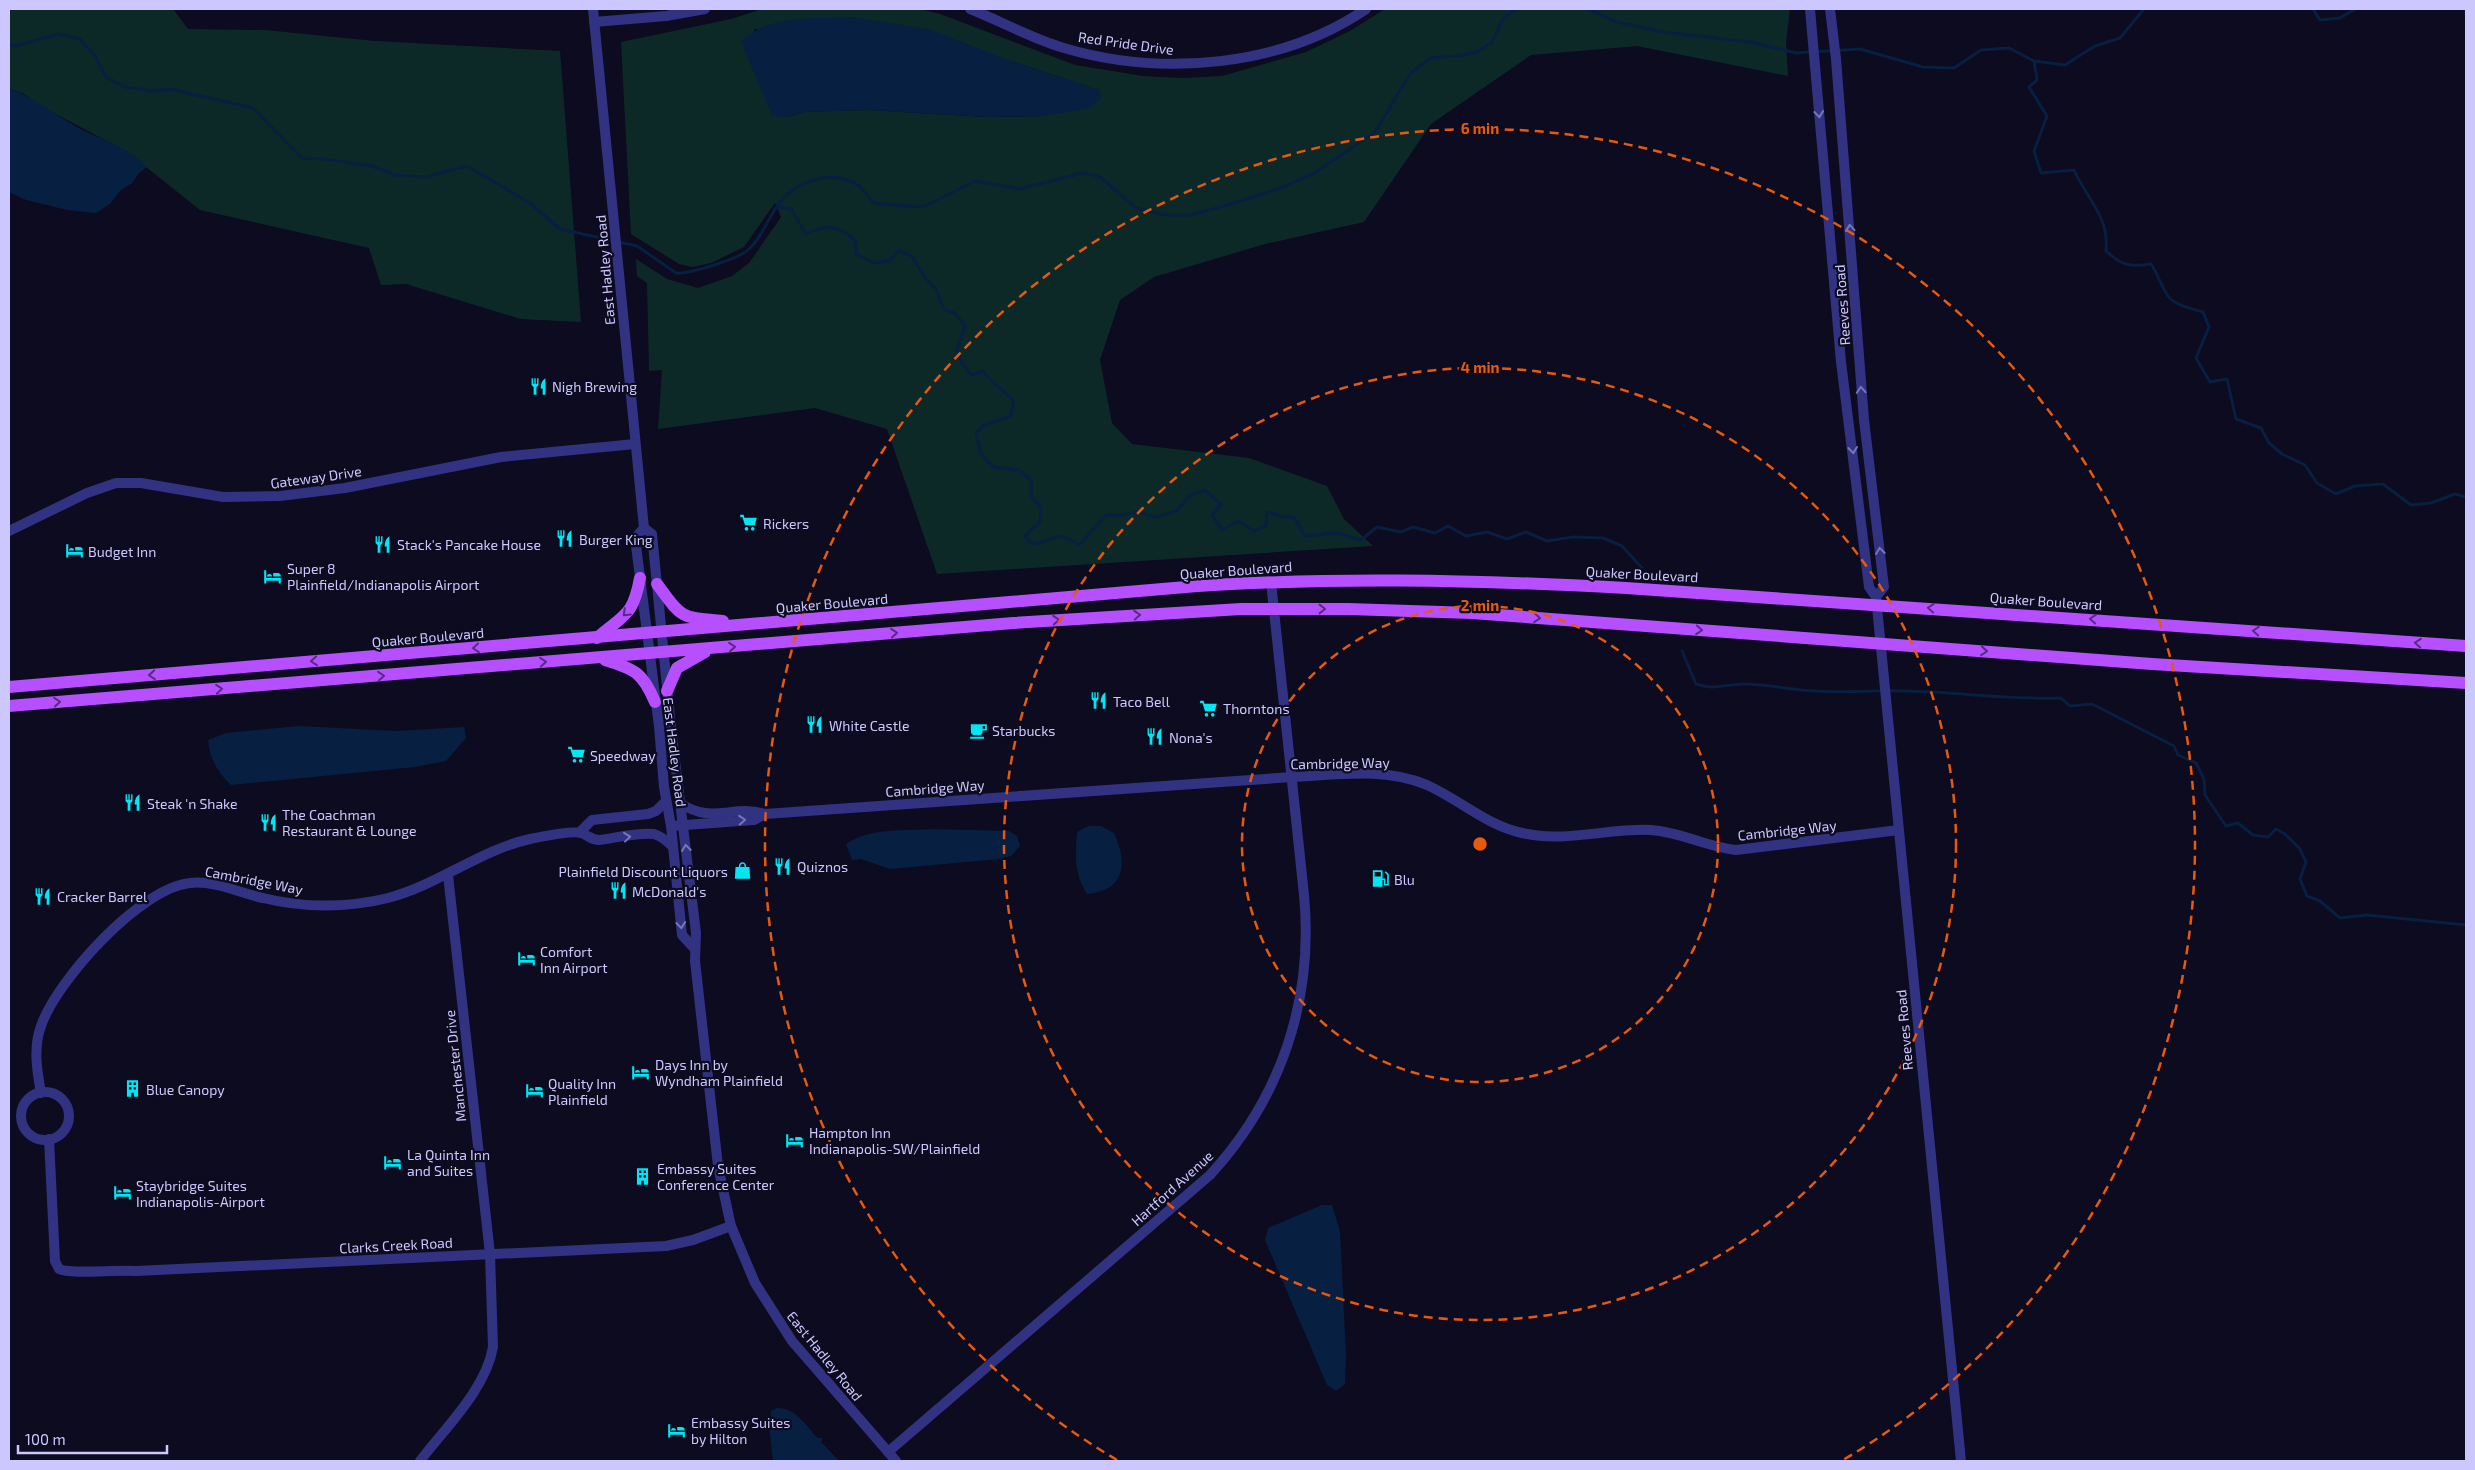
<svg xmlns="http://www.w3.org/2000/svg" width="2475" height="1470" viewBox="0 0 2475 1470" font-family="'Exo 2',sans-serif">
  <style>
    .green { fill: #0d2927; fill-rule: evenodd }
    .water { fill: #071f41 }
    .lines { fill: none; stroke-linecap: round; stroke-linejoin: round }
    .stream { stroke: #071f41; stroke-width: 3 }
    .minor { stroke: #323282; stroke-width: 10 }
    .major { stroke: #b64fff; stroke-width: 12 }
    .oneway { stroke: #7776ba }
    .oneway2 { stroke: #592a84 }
    .ring { fill: none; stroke: #e8590c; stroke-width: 2.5; stroke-dasharray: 9 6 }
    .labels { text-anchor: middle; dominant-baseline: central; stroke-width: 4.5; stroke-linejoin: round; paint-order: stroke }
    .street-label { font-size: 14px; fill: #ccc8ff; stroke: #0d0b1f }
    .poi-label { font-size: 14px; fill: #ccc8ff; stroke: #0d0b1f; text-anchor: start }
    .centre { fill: #e8590c; stroke: #0d0b1f; stroke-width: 2.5 }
    .ring-label { font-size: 15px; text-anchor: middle; font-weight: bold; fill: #e8590c; stroke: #0d0b1f; stroke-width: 4.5; stroke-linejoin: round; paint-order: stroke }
  </style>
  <rect width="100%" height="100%" fill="#0d0b1f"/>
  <g class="green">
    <polygon points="9,9 173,9 188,29 265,30 375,41 560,51 581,322 521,319 406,284 381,285 369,248 200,210 126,151 46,109 24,94 9,88"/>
    <path d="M762,9h157l21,5 135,51 68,11 40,2 39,-2 84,-24 44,-21 35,-22h405l-4,33 2,34 -151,-30 -106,9 -100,69 -67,98 -99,22 -111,33 -34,23 -20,60 12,63 20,21 117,14 78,28 17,33 29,27 -436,28 -50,-145 -72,-21 -157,21 4,-59 -13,1 -2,-88 -10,-7 -1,-17 31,20 31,9 34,-12 17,-13 32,-46 -6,-14 -31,44 -33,16 -18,4 -14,-3 -48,-30 -10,-192 110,-23zM754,29l260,33 84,28 -54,26 -57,1 -119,-7 -64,2 -17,5z"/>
  </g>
  <g class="water">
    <path d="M852,17l76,12 86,33 85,28 2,8 -11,10 -46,8 -57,1 -119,-7 -64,2 -17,5 -15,-1 -31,-75c30,-27 73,-22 111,-24z"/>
    <path d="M9,88c24,9 45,26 68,39 22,12 53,20 70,40l-8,6 -7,10 -11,7 -11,14 -14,9 -29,-3 -41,-10 -17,-8z"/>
    <path d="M299,726l98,5 67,-4 2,11 -20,23 -31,6 -184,18c-14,-13 -21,-26 -23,-45l18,-7z"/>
    <path d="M1089,826h12l13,7c14,30 11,58 -27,61 -13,-21 -12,-38 -10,-62z"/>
    <path d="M934,829l75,2 8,5 3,10 -9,10 -12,3 -109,10 -29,-10 -9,1 -6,-16c25,-17 59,-13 88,-15z"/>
    <polygon points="1322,1205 1332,1205 1340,1231 1346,1356 1345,1384 1336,1391 1327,1385 1265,1240 1268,1228"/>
    <path d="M777,1408c17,-1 31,18 40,30h6l-2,4 18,19h-66l-4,-35 2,-15z"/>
  </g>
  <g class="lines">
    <g class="stream">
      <polyline points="1588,9 1617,22 1664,32 1751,42 1796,53 1860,49 1923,67 1954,68 1981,50 2009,48 2034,61 2065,65 2095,46 2120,38 2144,9"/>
      <polyline points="2313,9 2320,20 2340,18 2355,9"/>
      <path d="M9,45l7,1 42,-12 22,5 15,17 11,21 19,10 28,4 17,-2 83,19 49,50 22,1 48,7 23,9 31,2 41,-11 63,37 30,26 77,17 39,27c14,1 62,-14 72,-23 15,-13 20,-33 32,-48 17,-22 55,-33 79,-16 5,4 10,12 15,17l49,4 52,-26 45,8 62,-16 17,3 37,32 29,7h26l33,-9 54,-17 35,-15 62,-42 35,-58 20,-16 29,-2 20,-5 13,-9 11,-23 13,-10"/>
      <path d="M2034,61l3,19 -8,7 18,29 -13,35 7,22 33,-3c8,19 28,42 31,61 2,7 1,14 1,20 16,15 24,16 45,13 7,10 10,22 17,32 6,9 25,13 35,16l6,15 -13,31 14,24 17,-3 9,40 25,9 8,15 13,11 23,11 12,18 19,11 19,-8 28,-2 28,21 20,-2 24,-9 11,3"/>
      <path d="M777,207l14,2 15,25c21,-10 34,-9 50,8v12l18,9 15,-2 9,-10 14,5 14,23 10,10 8,21 11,3 10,13 -8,24 6,15 8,10 12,-4c8,12 20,19 30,29l-2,16 -27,9 -8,8 5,21 12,13 26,3 12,10v17l10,10 -1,15 -15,14 7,8c25,-2 20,-16 47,1l27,-30h17l15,-3 19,5 19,-6 14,-16 15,-5 16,14 -9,11 10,15 16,-9 16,10 12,-5 1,-14 16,5h11l11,19 31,-3 25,7 16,-13 24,5 12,-5 22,6 13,-7 18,10 21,-4 20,7 19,-7 21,9 26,-4 30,1 19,8 20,22"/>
      <path d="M1682,651l14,33c20,7 31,-1 52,0 22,1 45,6 68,7 30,2 60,-1 90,0 52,1 104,9 155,7l9,8 22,-2 82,42 4,9 18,8 8,16 1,16 21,31 12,-3 15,12 15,2 8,-8 9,5 15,15 6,13 -6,17 7,17 13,5 20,17 27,-3 99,10"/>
    </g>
    <g class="minor">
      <polyline points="593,9 644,528 652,534 671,728 696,933 695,961 718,1166 731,1226 755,1283 792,1341 896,1461"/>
      <path d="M970,9c31,12 62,30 94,39 98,29 217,19 302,-39"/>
      <polyline points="1810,9 1841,362 1869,587 1876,597 1961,1461"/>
      <polyline points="1830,9 1836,59 1864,420 1884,587 1876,597"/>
      <polyline points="594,22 666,16 705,9"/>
      <polyline points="644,528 635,538 659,726 664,787 671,826 682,935 694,948"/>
      <polyline points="9,531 87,493 116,483 141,483 223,497 280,496 345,488 501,457 635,444"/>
      <path d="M680,803c32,22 52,1 85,11"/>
      <path d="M671,826l83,-6 11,-6 71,-5 456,-32c45,-2 93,-10 135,8 33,15 59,40 95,48 42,10 87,-5 129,-3 30,2 56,17 85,20l163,-20"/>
      <polyline points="580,832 592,820 648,814 656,811 666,801"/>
      <circle cx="45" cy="1116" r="24"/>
      <path d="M41,1093c-4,-22 -8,-45 0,-67 16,-46 99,-138 149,-143 24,-3 50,10 73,15 40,10 85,10 125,0 50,-13 92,-48 142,-59 11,-2 41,-9 51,-6 7,2 10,7 18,7 17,-2 38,-8 55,-6 7,2 14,8 19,13"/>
      <path d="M49,1139l6,122 4,8c13,6 59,0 77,2l530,-25 27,-6 38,-14"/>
      <path d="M888,1452l322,-277c71,-77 104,-175 94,-280l-33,-313"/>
      <path d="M420,1461c25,-33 66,-72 73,-114l-3,-93 -42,-379"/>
    </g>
    <g class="major">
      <path d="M657,584c26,35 22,33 66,37"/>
      <path d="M597,638c28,-24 36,-22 43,-60"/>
      <path d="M605,660c30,9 38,13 50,42"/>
      <path d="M9,687l1165,-99c151,-12 301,-8 452,0l840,58"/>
      <polyline points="667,691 677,668 705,652"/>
      <polyline points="9,706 1013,623 1241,609 1348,609 1472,613 2152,664 2466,683"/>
    </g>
  </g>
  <defs><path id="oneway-chevron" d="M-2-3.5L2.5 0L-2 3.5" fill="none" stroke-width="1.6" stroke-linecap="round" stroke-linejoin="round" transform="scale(1.25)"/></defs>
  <g class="oneway">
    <use href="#oneway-chevron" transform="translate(1819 114) rotate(84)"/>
    <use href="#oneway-chevron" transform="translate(1850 228) rotate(-95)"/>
    <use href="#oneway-chevron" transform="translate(1861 390) rotate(-94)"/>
    <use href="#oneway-chevron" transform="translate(1853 450) rotate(83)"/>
    <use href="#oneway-chevron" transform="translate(1880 551) rotate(-97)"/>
    <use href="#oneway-chevron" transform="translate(742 820) rotate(-4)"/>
    <use href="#oneway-chevron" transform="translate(627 837) rotate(-6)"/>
    <use href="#oneway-chevron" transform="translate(686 848) rotate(-97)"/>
    <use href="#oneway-chevron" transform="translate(681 925) rotate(84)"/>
  </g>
  <g class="oneway2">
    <use href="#oneway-chevron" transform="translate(1931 608) rotate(-176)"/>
    <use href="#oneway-chevron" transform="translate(1322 609)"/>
    <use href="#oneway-chevron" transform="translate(626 613) rotate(136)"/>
    <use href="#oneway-chevron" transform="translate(1137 615) rotate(-4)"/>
    <use href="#oneway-chevron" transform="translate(1537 618) rotate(5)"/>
    <use href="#oneway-chevron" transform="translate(2093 619) rotate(-176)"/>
    <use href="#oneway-chevron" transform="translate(1056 620) rotate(-4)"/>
    <use href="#oneway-chevron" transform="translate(1699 630) rotate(4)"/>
    <use href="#oneway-chevron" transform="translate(2256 631) rotate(-176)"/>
    <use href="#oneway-chevron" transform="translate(894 633) rotate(-5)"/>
    <use href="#oneway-chevron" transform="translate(2418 643) rotate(-176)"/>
    <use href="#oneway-chevron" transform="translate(732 647) rotate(-5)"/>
    <use href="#oneway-chevron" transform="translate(476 648) rotate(175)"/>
    <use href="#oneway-chevron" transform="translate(1984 651) rotate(5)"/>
    <use href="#oneway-chevron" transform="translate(314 661) rotate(175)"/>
    <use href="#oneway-chevron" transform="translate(543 662) rotate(-5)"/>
    <use href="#oneway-chevron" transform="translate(152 675) rotate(175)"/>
    <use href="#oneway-chevron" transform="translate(381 676) rotate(-5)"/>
    <use href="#oneway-chevron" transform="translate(219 689) rotate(-5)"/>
    <use href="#oneway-chevron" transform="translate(57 702) rotate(-5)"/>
  </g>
  <g class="ring">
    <circle cx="1480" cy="844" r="238"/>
    <circle cx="1480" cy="844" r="476"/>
    <path d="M1117 1460A715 715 0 1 1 1843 1460"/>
  </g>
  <defs>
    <symbol id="restaurant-bare" viewBox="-9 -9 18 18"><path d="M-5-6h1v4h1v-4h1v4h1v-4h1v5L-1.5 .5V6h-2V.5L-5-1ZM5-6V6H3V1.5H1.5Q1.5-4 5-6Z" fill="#00e6f3" stroke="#0d0b1f" stroke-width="2.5" paint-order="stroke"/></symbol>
    <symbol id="supermarket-bare" viewBox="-9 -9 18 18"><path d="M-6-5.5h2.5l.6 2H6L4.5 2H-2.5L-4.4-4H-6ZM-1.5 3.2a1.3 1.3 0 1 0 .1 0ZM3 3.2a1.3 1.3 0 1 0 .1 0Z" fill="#00e6f3" stroke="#0d0b1f" stroke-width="2.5" paint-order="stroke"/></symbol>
    <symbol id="hotel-bare" viewBox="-9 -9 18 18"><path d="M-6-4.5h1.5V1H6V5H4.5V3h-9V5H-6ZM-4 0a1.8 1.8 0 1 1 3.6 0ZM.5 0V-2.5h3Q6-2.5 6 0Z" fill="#00e6f3" stroke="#0d0b1f" stroke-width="2.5" paint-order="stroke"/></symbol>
    <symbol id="cafe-bare" viewBox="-9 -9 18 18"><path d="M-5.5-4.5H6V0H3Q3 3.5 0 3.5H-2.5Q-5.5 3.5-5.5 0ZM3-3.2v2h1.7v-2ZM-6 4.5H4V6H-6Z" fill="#00e6f3" stroke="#0d0b1f" stroke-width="2.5" paint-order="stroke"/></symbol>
    <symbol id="shop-bare" viewBox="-9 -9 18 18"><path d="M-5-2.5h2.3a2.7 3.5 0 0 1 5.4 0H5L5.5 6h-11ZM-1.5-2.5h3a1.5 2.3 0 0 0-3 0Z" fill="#00e6f3" stroke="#0d0b1f" stroke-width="2.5" paint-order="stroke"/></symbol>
    <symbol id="fuel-bare" viewBox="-9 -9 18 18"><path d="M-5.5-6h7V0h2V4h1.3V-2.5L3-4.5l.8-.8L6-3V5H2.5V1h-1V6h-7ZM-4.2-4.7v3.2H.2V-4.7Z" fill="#00e6f3" stroke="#0d0b1f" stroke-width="2.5" paint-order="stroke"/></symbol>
    <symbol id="building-bare" viewBox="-9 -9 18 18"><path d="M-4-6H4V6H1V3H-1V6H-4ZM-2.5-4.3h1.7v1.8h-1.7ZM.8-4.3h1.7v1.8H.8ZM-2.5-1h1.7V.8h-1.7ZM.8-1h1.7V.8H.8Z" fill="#00e6f3" stroke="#0d0b1f" stroke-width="2.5" paint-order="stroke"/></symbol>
  </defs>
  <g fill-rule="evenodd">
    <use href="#restaurant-bare" x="526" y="374" width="25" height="25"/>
    <use href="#supermarket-bare" x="736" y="510" width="25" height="25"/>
    <use href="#restaurant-bare" x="552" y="526" width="25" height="25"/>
    <use href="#restaurant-bare" x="370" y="532" width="25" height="25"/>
    <use href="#hotel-bare" x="62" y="538" width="25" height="25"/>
    <use href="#hotel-bare" x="260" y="564" width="25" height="25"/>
    <use href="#restaurant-bare" x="1086" y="688" width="25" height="25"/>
    <use href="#supermarket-bare" x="1196" y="696" width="25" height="25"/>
    <use href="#restaurant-bare" x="802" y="712" width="25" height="25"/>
    <use href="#cafe-bare" x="966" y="718" width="25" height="25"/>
    <use href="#restaurant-bare" x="1142" y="724" width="25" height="25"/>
    <use href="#supermarket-bare" x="564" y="742" width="25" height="25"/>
    <use href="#restaurant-bare" x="120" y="790" width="25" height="25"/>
    <use href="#restaurant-bare" x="256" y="810" width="25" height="25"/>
    <use href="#restaurant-bare" x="770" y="854" width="25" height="25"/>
    <use href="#shop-bare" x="730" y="858" width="25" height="25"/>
    <use href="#fuel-bare" x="1368" y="866" width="25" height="25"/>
    <use href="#restaurant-bare" x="606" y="878" width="25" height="25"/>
    <use href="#restaurant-bare" x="30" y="884" width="25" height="25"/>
    <use href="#hotel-bare" x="514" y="946" width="25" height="25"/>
    <use href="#hotel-bare" x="628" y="1060" width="25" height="25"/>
    <use href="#building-bare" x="120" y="1076" width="25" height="25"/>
    <use href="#hotel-bare" x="522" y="1078" width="25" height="25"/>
    <use href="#hotel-bare" x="782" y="1128" width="25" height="25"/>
    <use href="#hotel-bare" x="380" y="1150" width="25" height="25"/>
    <use href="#building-bare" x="630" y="1164" width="25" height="25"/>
    <use href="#hotel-bare" x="110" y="1180" width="25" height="25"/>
    <use href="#hotel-bare" x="664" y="1418" width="25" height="25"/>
  </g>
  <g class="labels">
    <g class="street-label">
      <text transform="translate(1126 43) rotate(8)">Red Pride Drive</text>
      <text transform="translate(605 270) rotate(-95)">East Hadley Road</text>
      <text transform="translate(1842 305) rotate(-94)">Reeves Road</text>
      <text transform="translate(316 477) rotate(-8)">Gateway Drive</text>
      <text transform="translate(1236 570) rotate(-4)">Quaker Boulevard</text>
      <text transform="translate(1642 574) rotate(3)">Quaker Boulevard</text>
      <text transform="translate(2046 601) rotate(4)">Quaker Boulevard</text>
      <text transform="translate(832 603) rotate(-5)">Quaker Boulevard</text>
      <text transform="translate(428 637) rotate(-5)">Quaker Boulevard</text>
      <text transform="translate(675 752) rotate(83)">East Hadley Road</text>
      <text transform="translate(1340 763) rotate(-1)">Cambridge Way</text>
      <text transform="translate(935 788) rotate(-4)">Cambridge Way</text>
      <text transform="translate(1787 830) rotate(-6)">Cambridge Way</text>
      <text transform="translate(254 880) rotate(11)">Cambridge Way</text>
      <text transform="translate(1904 1030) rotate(-95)">Reeves Road</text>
      <text transform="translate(455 1066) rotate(-96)">Manchester Drive</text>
      <text transform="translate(1172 1188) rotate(-42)">Hartford Avenue</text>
      <text transform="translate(396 1245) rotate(-3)">Clarks Creek Road</text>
      <text transform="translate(825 1356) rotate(51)">East Hadley Road</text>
    </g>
    <g class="poi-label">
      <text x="552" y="386">Nigh Brewing</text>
      <text x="763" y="523">Rickers</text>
      <text x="579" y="539">Burger King</text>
      <text x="397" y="544">Stack's Pancake House</text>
      <text x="88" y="551">Budget Inn</text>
      <text x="287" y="568">Super 8<tspan x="287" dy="16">Plainfield/Indianapolis Airport</tspan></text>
      <text x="1113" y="701">Taco Bell</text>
      <text x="1223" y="708">Thorntons</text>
      <text x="829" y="725">White Castle</text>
      <text x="992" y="730">Starbucks</text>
      <text x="1169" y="737">Nona's</text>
      <text x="590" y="755">Speedway</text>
      <text x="147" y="803">Steak 'n Shake</text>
      <text x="282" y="814">The Coachman<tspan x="282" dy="16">Restaurant &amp; Lounge</tspan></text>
      <text x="797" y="866">Quiznos</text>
      <text x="728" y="871" text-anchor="end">Plainfield Discount Liquors</text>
      <text x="1394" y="879">Blu</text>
      <text x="632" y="891">McDonald's</text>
      <text x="57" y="896">Cracker Barrel</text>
      <text x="540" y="951">Comfort<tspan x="540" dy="16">Inn Airport</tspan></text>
      <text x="655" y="1064">Days Inn by<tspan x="655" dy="16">Wyndham Plainfield</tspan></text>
      <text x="548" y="1083">Quality Inn<tspan x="548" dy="16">Plainfield</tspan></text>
      <text x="146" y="1089">Blue Canopy</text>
      <text x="809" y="1132">Hampton Inn<tspan x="809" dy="16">Indianapolis-SW/Plainfield</tspan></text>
      <text x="407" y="1154">La Quinta Inn<tspan x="407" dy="16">and Suites</tspan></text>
      <text x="657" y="1168">Embassy Suites<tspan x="657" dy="16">Conference Center</tspan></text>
      <text x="136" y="1185">Staybridge Suites<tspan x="136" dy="16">Indianapolis-Airport</tspan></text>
      <text x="691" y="1422">Embassy Suites<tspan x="691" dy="16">by Hilton</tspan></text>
    </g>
  </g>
  <circle cx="1480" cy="844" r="8" class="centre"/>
  <g class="ring-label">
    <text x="1480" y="134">6 min</text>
    <text x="1480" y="373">4 min</text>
    <text x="1480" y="611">2 min</text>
  </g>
  <rect width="2475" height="1470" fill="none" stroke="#ccc8ff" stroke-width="20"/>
  <path d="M18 1445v8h149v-8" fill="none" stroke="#ccc8ff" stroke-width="2.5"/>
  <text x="25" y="1445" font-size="15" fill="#ccc8ff" stroke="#0d0b1f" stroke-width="4" paint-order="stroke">100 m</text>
</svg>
